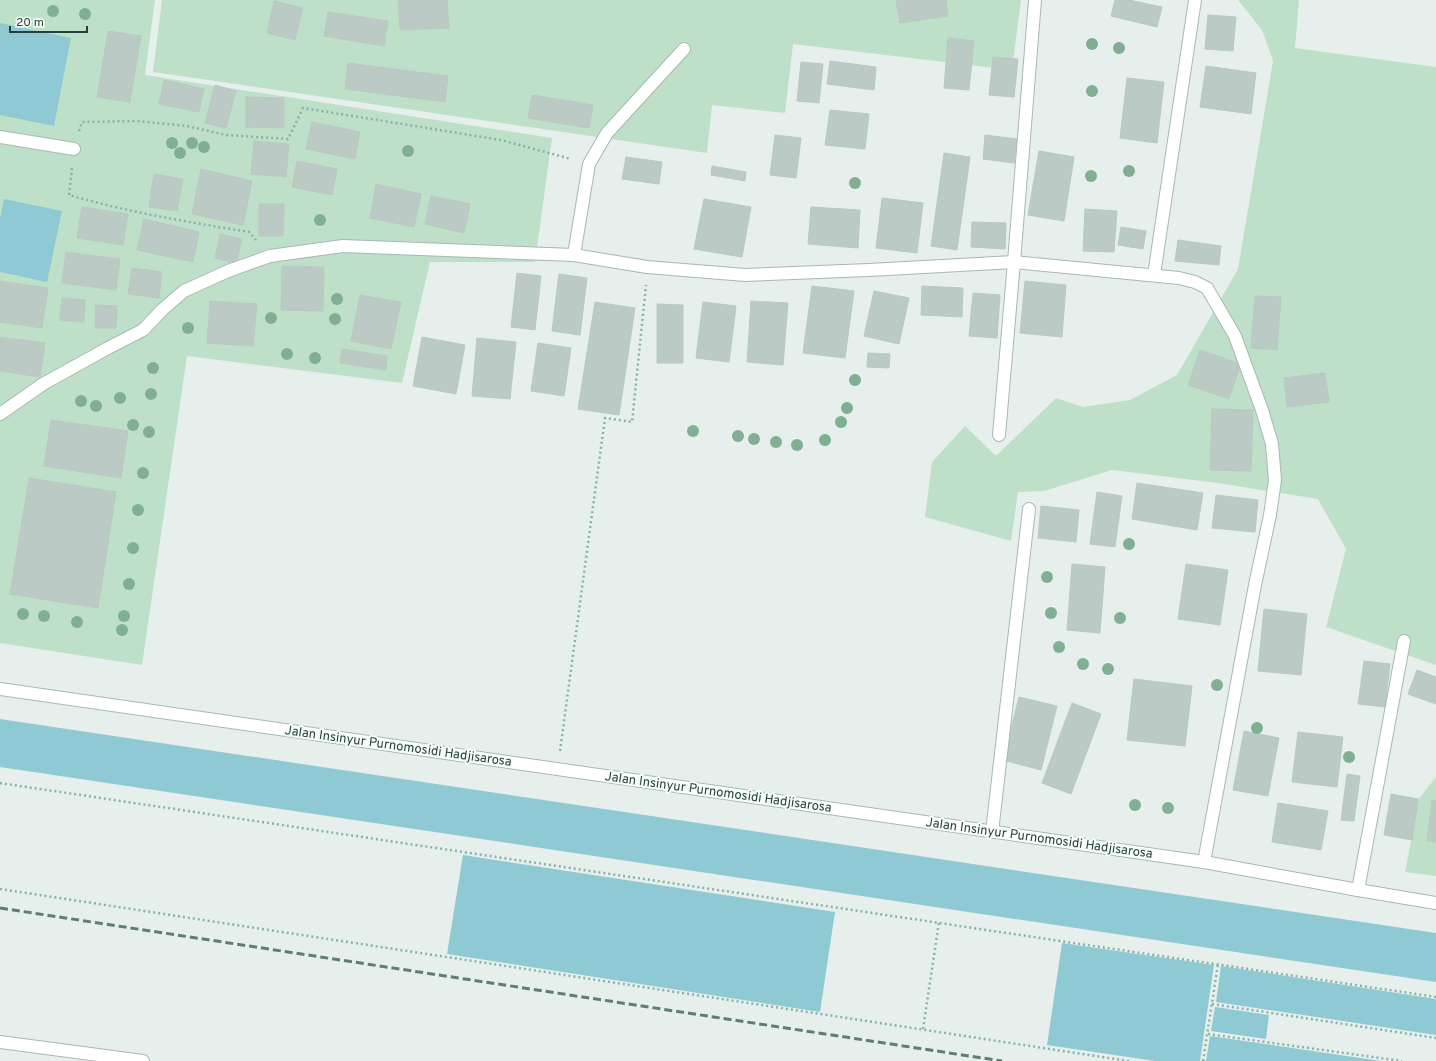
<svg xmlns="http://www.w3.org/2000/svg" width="1436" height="1061" viewBox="0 0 1436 1061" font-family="Overpass,sans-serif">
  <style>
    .green { fill: #bfe0c8 }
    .water { fill: #8ec9d4 }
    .building { fill: #bbcac4; stroke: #b8c9c2 }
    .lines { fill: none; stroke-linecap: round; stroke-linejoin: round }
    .minor-casing { stroke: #a8b8b2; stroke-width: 14 }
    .tertiary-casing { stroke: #a8b8b2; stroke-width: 14 }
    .path { stroke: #86b3a5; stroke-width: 2.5; stroke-dasharray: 2 3; stroke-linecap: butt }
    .minor { stroke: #fff; stroke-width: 12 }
    .tertiary { stroke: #fff; stroke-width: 12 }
    .rail { stroke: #5f7d75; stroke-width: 3; stroke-dasharray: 8 4; stroke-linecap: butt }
    .tree { fill: #80af93 }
    .labels { text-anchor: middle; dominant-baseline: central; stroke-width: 4; stroke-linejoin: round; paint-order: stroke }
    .street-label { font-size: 13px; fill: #24423a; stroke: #f7fbf9 }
  </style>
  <rect width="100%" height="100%" fill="#e6efeb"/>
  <g class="green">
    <polygon points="0,0 155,0 145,75 552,138 535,262 430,262 402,383 187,356 142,665 0,643"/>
    <polygon points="162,0 1021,0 1012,70 793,44 785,113 712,105 707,153 153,72"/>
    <polygon points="1238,0 1299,0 1295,48 1436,67 1436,665 1326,627 1346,549 1318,499 1218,483 1112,470 1044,491 1018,492 1011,541 925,517 932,462 965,426 996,456 1056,398 1083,407 1130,400 1177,375 1238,269 1273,61 1262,30"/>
    <polygon points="1436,777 1436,876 1405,872 1412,836 1413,806"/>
  </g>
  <g class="water">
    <polygon points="0,23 71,38 54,126 0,115"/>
    <polygon points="4,199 62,211 47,282 0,272 0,219"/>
    <polygon points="0,719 1436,933 1436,982 0,767"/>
    <polygon points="463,855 835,912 820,1012 447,954"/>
    <polygon points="1062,943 1214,965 1200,1061 1155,1061 1047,1045"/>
    <polygon points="1221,966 1436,999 1436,1035 1216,1002"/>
    <polygon points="1215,1007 1269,1015 1266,1039 1211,1031"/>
    <polygon points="1210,1036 1381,1061 1206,1061"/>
  </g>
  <g class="building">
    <polygon points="398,0 447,0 449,28 400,30"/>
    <polygon points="896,0 946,0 948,16 900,23"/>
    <polygon points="1115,0 1129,0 1162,7 1157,27 1111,16"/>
    <polygon points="274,1 303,8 295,40 267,33"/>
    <polygon points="328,12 388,21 384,46 324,36"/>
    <polygon points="1208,15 1236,17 1233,51 1205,49"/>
    <polygon points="108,31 141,36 130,102 97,97"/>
    <polygon points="948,38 974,41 969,90 944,88"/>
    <polygon points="993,57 1018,59 1014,97 989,95"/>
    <polygon points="830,61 876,67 874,90 827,84"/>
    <polygon points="801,62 823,64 819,103 797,101"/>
    <polygon points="348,63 448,76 445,102 345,89"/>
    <polygon points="1206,66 1256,73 1251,114 1200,107"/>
    <polygon points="1127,78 1164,82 1157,143 1120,138"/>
    <polygon points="164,80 204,89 199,112 159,104"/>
    <polygon points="215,85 236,91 226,128 205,123"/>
    <polygon points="532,95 593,105 589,128 528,118"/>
    <polygon points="246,97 284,98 284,128 246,127"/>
    <polygon points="830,110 869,114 865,149 825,145"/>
    <polygon points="312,122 360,132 355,159 306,149"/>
    <polygon points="775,135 801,138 796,178 770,175"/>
    <polygon points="985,135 1017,139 1014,163 983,159"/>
    <polygon points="254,141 289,144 286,177 251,174"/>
    <polygon points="1039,151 1074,157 1064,221 1028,215"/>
    <polygon points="944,153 970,157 957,250 931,246"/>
    <polygon points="626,157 662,162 659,184 622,179"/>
    <polygon points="297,161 337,169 332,195 292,187"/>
    <polygon points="712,166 746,172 745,181 711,175"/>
    <polygon points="201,169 252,181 243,225 192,214"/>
    <polygon points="154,174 183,179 177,211 149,207"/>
    <polygon points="376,184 421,194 414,227 370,218"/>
    <polygon points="431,196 470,204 464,233 425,224"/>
    <polygon points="882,198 923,203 917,253 876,248"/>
    <polygon points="704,199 751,207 742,257 694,249"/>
    <polygon points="259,204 284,204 283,236 259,236"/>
    <polygon points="82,207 128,214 123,245 77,238"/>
    <polygon points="811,207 860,210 858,248 808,244"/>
    <polygon points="1085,209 1117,211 1114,252 1083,251"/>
    <polygon points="144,219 199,232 193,262 137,250"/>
    <polygon points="972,222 1006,223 1005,249 971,247"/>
    <polygon points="1121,227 1146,231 1143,249 1118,245"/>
    <polygon points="220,234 242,239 236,263 215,258"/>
    <polygon points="1178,240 1221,246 1219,265 1175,261"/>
    <polygon points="66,252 120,259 116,290 62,283"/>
    <polygon points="282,266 324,267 323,311 281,310"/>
    <polygon points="132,268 162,272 159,298 128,294"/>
    <polygon points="517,273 541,276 535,330 511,327"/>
    <polygon points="559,274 587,278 580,335 552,331"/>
    <polygon points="0,281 48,288 42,328 0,322"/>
    <polygon points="1025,281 1066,285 1062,337 1020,333"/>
    <polygon points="812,286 854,291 845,358 803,353"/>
    <polygon points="922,286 963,288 962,317 921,315"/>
    <polygon points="874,291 909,298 899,344 864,336"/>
    <polygon points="973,293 1000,295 997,338 969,336"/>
    <polygon points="360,295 401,302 391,349 351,341"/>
    <polygon points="1255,296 1281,297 1277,350 1251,348"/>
    <polygon points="62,298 85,300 84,322 60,320"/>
    <polygon points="210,301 257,304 253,346 207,343"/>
    <polygon points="751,301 788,303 783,365 747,362"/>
    <polygon points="595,302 635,308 619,415 578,409"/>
    <polygon points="703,302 736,306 729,362 696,358"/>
    <polygon points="657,304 683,305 683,363 657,363"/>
    <polygon points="96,305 117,306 116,328 95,328"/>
    <polygon points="0,337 45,343 40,377 0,371"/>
    <polygon points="422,337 465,345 456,394 413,386"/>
    <polygon points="477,338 516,342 510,399 472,396"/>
    <polygon points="538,343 571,348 564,396 531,391"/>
    <polygon points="342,349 387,356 386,370 340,363"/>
    <polygon points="1200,350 1241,364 1229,399 1188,385"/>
    <polygon points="868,353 890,354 889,368 867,367"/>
    <polygon points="1325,373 1329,402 1287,407 1284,378"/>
    <polygon points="1212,409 1253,410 1251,471 1210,470"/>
    <polygon points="51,420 128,431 121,478 44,466"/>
    <polygon points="29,478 116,492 98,608 10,594"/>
    <polygon points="1137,483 1203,493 1197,530 1132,519"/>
    <polygon points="1097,492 1122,496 1115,547 1090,544"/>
    <polygon points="1216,495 1258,500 1255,532 1212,528"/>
    <polygon points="1041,506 1079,510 1076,542 1038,538"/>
    <polygon points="1072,564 1105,567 1100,633 1067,630"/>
    <polygon points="1186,564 1228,570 1220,625 1178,619"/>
    <polygon points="1264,609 1307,614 1301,675 1258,671"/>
    <polygon points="1364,661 1390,664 1385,707 1358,704"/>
    <polygon points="1417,670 1436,677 1436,704 1408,694"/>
    <polygon points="1134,679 1192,686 1185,746 1127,740"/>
    <polygon points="1019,697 1057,706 1041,770 1003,760"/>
    <polygon points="1072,703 1101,714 1071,794 1042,783"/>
    <polygon points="1244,731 1279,738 1268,796 1233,790"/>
    <polygon points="1298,732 1343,737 1337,787 1292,782"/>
    <polygon points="1347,774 1360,776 1354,821 1341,820"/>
    <polygon points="1391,794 1418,799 1412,840 1384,835"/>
    <polygon points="1432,800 1436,801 1436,842 1427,841"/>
    <polygon points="1278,803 1328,811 1321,850 1272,842"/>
  </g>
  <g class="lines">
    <defs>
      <g id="minor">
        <polyline points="0,137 74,149"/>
        <polyline points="574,255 589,164 607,133 684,49"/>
        <polyline points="1154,275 1195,0"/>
        <polyline points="0,414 43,384 108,348 143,330 163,309 184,291 228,271 270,256 343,246 574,255 647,267 745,275 869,270 1014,262 1179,278 1195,282 1207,288 1235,336 1262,410 1272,444 1275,480 1270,515 1255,585 1204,862"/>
        <polyline points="999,435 1014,262 1035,0"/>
        <polyline points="992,832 1029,509"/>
        <polyline points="1358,890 1404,641"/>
      </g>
      <g id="tertiary">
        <polyline points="0,689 1204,862 1358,890 1436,903"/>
        <polyline points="0,1042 143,1061"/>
      </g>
    </defs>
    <use href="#minor" class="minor-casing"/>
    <use href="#tertiary" class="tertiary-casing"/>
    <g class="path">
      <polyline points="79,131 82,122 137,121 187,126 226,135 288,139 303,108 501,140 571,159"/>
      <path d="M72,168l-3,27c58,17 119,27 180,37l7,8"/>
      <polyline points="560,751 605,418 632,422 646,285"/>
      <polyline points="0,783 1436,997"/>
      <polyline points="0,889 1129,1061"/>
      <polyline points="1212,1004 1436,1038"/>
      <polyline points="923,1029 939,922"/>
      <polyline points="1208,1034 1402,1061"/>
      <polyline points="1203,1061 1218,964"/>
    </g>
    <use href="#minor" class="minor"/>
    <use href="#tertiary" class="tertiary"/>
    <polyline class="rail" points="0,908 1002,1061"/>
  </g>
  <g class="tree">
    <circle cx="53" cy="11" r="6"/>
    <circle cx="85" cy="14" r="6"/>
    <circle cx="1092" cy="44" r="6"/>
    <circle cx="1119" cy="48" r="6"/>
    <circle cx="1092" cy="91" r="6"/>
    <circle cx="172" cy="143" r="6"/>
    <circle cx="192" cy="143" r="6"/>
    <circle cx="204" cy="147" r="6"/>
    <circle cx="408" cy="151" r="6"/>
    <circle cx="180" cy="153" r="6"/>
    <circle cx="1129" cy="171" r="6"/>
    <circle cx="1091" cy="176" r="6"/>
    <circle cx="855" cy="183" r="6"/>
    <circle cx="320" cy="220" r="6"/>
    <circle cx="337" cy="299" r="6"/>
    <circle cx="271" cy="318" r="6"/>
    <circle cx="335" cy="319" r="6"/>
    <circle cx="188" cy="328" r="6"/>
    <circle cx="287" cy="354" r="6"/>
    <circle cx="315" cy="358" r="6"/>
    <circle cx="153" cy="368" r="6"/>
    <circle cx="855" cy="380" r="6"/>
    <circle cx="151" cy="394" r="6"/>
    <circle cx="120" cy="398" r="6"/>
    <circle cx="81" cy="401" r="6"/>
    <circle cx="96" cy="406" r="6"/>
    <circle cx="847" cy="408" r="6"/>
    <circle cx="841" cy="422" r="6"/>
    <circle cx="133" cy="425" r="6"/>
    <circle cx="693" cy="431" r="6"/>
    <circle cx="149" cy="432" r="6"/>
    <circle cx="738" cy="436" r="6"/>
    <circle cx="754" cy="439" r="6"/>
    <circle cx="825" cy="440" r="6"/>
    <circle cx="776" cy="442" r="6"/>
    <circle cx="797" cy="445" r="6"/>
    <circle cx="143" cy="473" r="6"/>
    <circle cx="138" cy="510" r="6"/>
    <circle cx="1129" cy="544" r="6"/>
    <circle cx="133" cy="548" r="6"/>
    <circle cx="1047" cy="577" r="6"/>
    <circle cx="129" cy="584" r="6"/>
    <circle cx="1051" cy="613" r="6"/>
    <circle cx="23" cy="614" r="6"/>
    <circle cx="44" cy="616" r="6"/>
    <circle cx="124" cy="616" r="6"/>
    <circle cx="1120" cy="618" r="6"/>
    <circle cx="77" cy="622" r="6"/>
    <circle cx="122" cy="630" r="6"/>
    <circle cx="1059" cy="647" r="6"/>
    <circle cx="1083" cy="664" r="6"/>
    <circle cx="1108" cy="669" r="6"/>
    <circle cx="1217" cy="685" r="6"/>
    <circle cx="1257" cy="728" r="6"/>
    <circle cx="1349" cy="757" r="6"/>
    <circle cx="1135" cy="805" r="6"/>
    <circle cx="1168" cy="808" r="6"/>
  </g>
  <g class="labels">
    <g class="street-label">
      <text transform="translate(398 747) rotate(8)">Jalan Insinyur Purnomosidi Hadjisarosa</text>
      <text transform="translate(718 793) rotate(8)">Jalan Insinyur Purnomosidi Hadjisarosa</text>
      <text transform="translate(1039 839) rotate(8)">Jalan Insinyur Purnomosidi Hadjisarosa</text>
    </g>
  </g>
  <path d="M10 26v6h77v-6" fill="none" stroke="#24423a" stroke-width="2"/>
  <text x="16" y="26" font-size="12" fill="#24423a" stroke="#f7fbf9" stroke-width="3" paint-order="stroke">20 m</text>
</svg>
